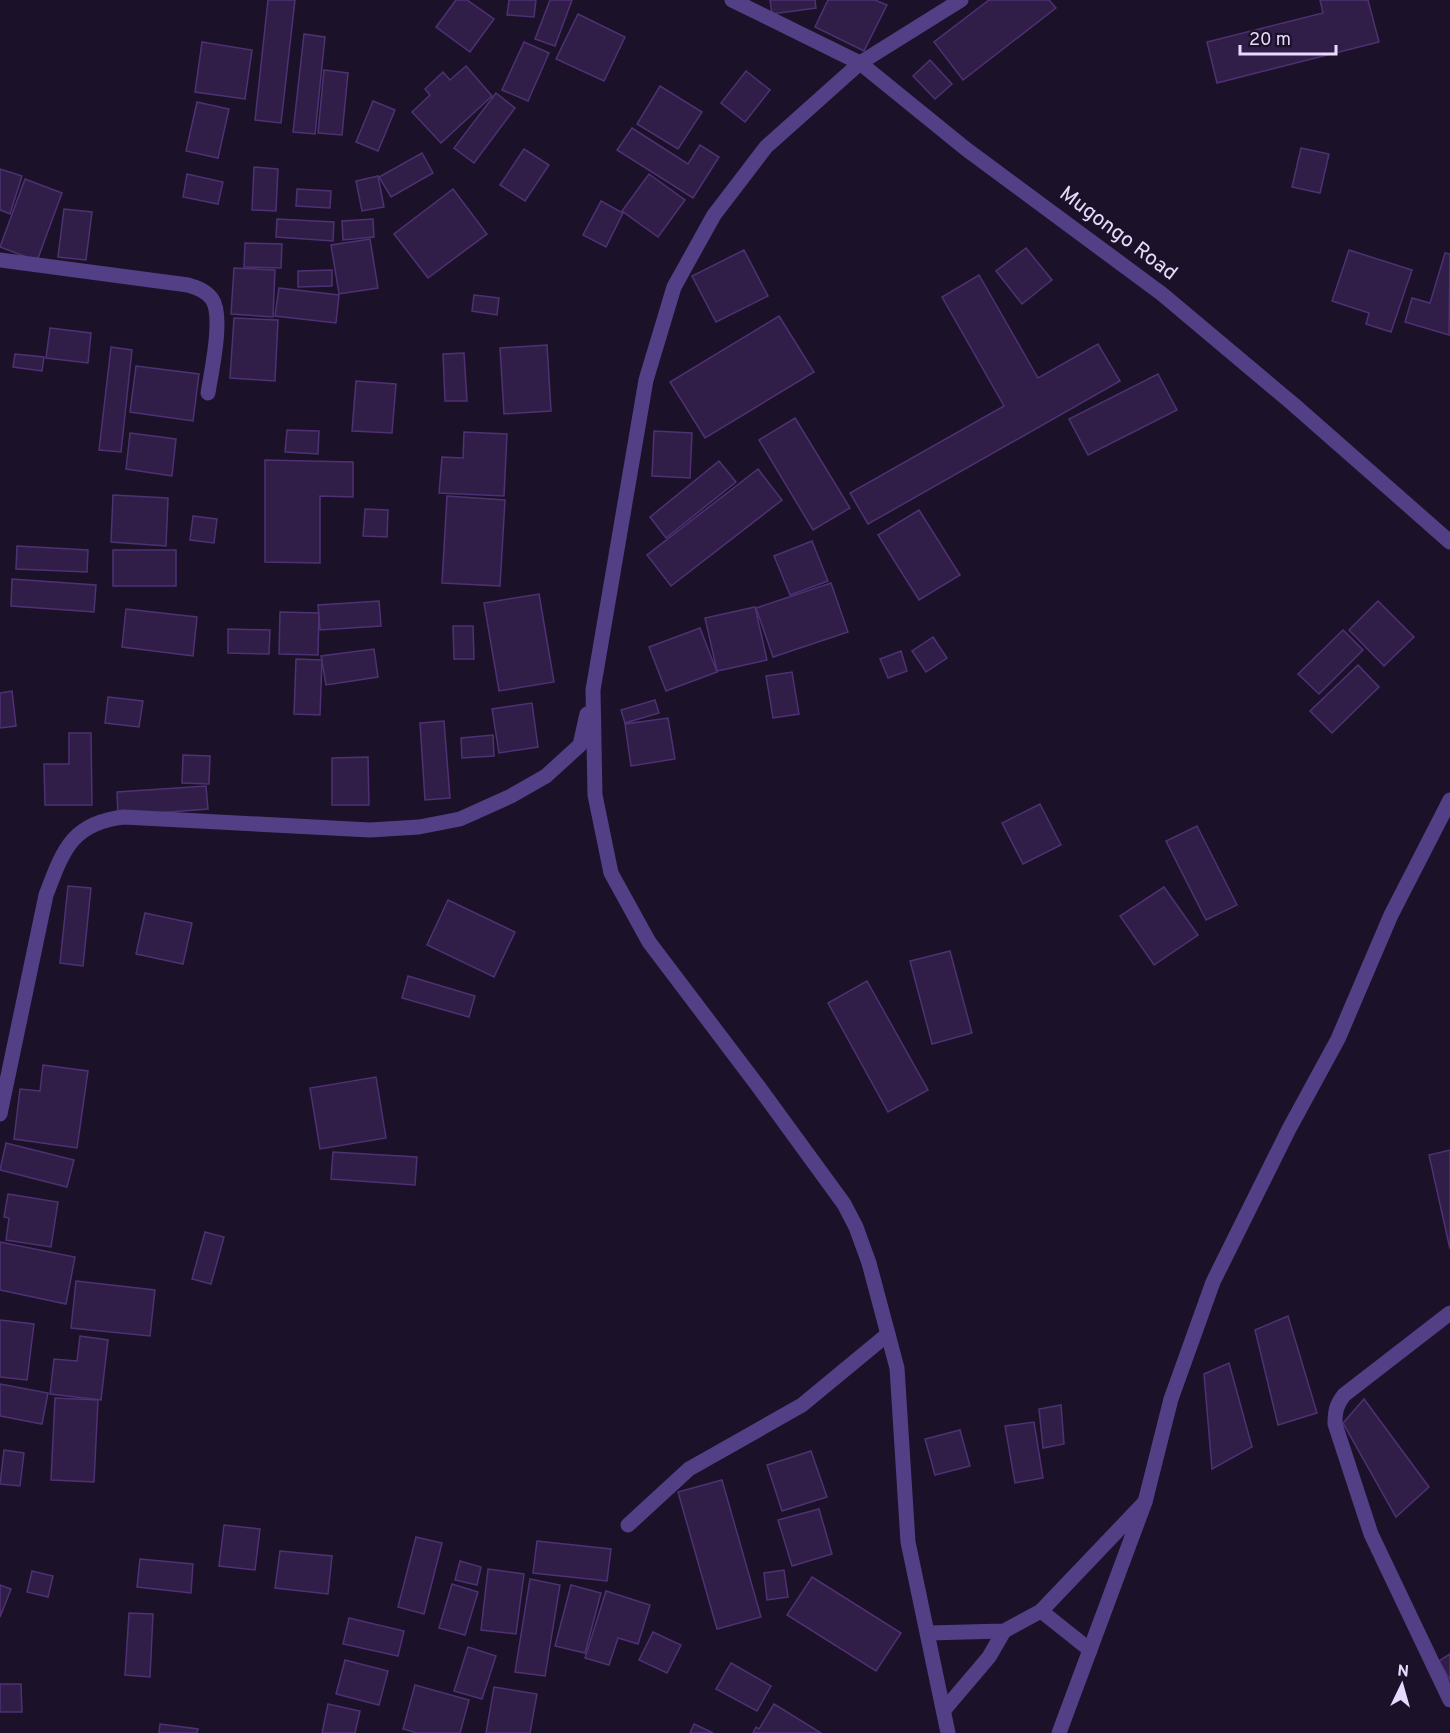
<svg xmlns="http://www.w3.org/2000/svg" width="1450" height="1733" viewBox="0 0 1450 1733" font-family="Overpass,sans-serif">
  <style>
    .building { fill: #311e48; stroke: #4e3173; stroke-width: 1.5 }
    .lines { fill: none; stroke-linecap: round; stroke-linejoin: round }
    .minor { stroke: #523f85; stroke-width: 15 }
    .labels { text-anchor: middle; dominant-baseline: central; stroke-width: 6; stroke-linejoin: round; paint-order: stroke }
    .street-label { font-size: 21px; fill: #e7dafd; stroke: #1b1128 }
  </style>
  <rect width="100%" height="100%" fill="#1b1128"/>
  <g class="building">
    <polygon points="268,0 295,0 281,123 255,120"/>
    <polygon points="456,0 467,0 494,19 470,52 436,27"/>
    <polygon points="509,0 536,0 534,17 507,15"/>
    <polygon points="550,0 572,0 555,46 535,39"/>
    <polygon points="770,0 815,0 816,8 772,14"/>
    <polygon points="828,0 875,0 887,5 864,51 815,27"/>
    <polygon points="989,0 1049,0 1056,8 963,80 934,42"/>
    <polygon points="1320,0 1368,0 1379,42 1217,83 1207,42 1323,13"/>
    <polygon points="578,14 625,37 604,81 556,59"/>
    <polygon points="304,34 325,37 315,134 293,132"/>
    <polygon points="202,42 252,50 245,99 195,92"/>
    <polygon points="524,42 549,53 528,101 502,90"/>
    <polygon points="930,60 952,84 935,99 913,76"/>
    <polygon points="466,66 492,96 441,143 412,112 430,95 425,89 443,72 450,80"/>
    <polygon points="324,70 348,73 342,135 318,133"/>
    <polygon points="746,71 770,90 745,122 721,103"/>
    <polygon points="660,86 702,112 678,149 637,124"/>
    <polygon points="496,93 515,108 474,163 454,148"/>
    <polygon points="373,101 395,110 378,151 356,142"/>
    <polygon points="197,102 229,109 218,158 186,151"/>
    <polygon points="632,128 688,164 700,145 719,157 693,198 617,150"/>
    <polygon points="1301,148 1329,154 1320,193 1292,187"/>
    <polygon points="524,149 549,165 525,201 500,185"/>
    <polygon points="422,153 433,173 391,197 379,177"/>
    <polygon points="254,167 278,169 276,211 252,210"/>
    <polygon points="0,169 22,176 10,214 0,210"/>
    <polygon points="187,174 223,182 218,204 183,197"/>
    <polygon points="649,174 685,200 658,237 622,211"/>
    <polygon points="378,176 384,207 362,211 356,181"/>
    <polygon points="25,179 62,193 37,261 0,247"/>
    <polygon points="297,189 331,191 330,208 296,206"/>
    <polygon points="453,189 487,234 428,278 394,234"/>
    <polygon points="601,201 623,213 606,247 583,235"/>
    <polygon points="64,209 92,212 86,260 58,257"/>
    <polygon points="277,219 334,222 333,241 276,237"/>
    <polygon points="373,219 374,237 343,240 342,221"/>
    <polygon points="370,239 378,288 339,294 331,245"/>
    <polygon points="245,243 282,244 281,268 244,267"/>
    <polygon points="1026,248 1052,280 1022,304 996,271"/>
    <polygon points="744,250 768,296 716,322 692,276"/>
    <polygon points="1349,250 1412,270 1391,332 1366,324 1369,313 1332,301"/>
    <polygon points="1445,253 1450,254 1449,335 1405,322 1412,298 1430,303"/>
    <polygon points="234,268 275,270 273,317 231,314"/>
    <polygon points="332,270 332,286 298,287 298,271"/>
    <polygon points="979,275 1038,378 1098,344 1120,381 868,524 850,493 1004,406 942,297"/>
    <polygon points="279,288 339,295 336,323 275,316"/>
    <polygon points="474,295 499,298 497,315 472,311"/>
    <polygon points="779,316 814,372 705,438 670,382"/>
    <polygon points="234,318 278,320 275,381 230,378"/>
    <polygon points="50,328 91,333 88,363 46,358"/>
    <polygon points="547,345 551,411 504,414 500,348"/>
    <polygon points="111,347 132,350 121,452 99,450"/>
    <polygon points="464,353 467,401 445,401 443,354"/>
    <polygon points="15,354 44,357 42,371 13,367"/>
    <polygon points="136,366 199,374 193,421 130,412"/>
    <polygon points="1158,374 1177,410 1088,455 1069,419"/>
    <polygon points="356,381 396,384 392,433 352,431"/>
    <polygon points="795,418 850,508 813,530 759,440"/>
    <polygon points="287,430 319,431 318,454 285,452"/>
    <polygon points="654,431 692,433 690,478 652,476"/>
    <polygon points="464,432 507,434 504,496 439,493 442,457 463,458"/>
    <polygon points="130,433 176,439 172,476 126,469"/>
    <polygon points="265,460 353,462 353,497 320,496 320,563 265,562"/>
    <polygon points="719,461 736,482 666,538 650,517"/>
    <polygon points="758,469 782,500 671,586 647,555"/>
    <polygon points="113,495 168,498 166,546 111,542"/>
    <polygon points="447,496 505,500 500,586 442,583"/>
    <polygon points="365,509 388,510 387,537 363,536"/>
    <polygon points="919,510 960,575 919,600 878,535"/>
    <polygon points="193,516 217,519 214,543 190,540"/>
    <polygon points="812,541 828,581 790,595 774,556"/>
    <polygon points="17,546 88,550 87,572 16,569"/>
    <rect x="113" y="550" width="63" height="36"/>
    <polygon points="12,579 96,585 94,612 11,606"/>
    <polygon points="831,583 848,632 773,657 756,608"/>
    <polygon points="539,594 554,682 499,691 484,603"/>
    <polygon points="379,601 381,626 320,630 318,605"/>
    <polygon points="1378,601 1414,637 1384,666 1349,630"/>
    <polygon points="755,607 767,660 717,671 705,618"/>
    <polygon points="126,609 197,617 193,656 122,647"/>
    <polygon points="280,612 319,613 318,655 279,654"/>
    <polygon points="453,626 473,626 474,659 454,659"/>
    <polygon points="700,628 717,672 666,691 649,647"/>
    <polygon points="228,629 270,630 269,654 228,653"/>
    <polygon points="1343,630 1363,650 1319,694 1298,674"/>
    <polygon points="933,637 947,658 926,672 912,651"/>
    <polygon points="374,649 378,677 326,685 321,656"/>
    <polygon points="901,651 907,671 888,678 880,659"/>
    <polygon points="296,659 322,660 320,715 294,714"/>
    <polygon points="1358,665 1379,687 1332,733 1310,711"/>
    <polygon points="792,672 799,714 773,718 766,676"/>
    <polygon points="12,691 16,726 0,728 0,693"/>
    <polygon points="108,697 143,701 139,727 105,723"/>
    <polygon points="655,700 659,713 625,723 621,710"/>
    <polygon points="532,703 538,747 499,753 492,709"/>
    <polygon points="668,718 675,759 631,766 625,724"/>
    <polygon points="444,721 450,798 425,800 420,723"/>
    <polygon points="69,733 91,733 92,805 45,805 44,764 69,764"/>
    <polygon points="493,735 494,756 462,758 461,738"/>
    <polygon points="183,755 210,756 209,784 182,783"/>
    <polygon points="368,757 369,805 332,805 332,758"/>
    <polygon points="206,786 208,809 118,816 117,792"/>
    <polygon points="1040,804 1061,845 1023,864 1002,823"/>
    <polygon points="1197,826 1237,905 1206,920 1166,841"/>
    <polygon points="68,886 91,888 83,966 60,963"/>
    <polygon points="1164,887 1198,935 1154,965 1120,916"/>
    <polygon points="448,900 515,932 494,977 427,945"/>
    <polygon points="145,913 192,923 183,964 136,954"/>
    <polygon points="950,951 972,1033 932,1044 910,961"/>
    <polygon points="408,976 475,996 469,1017 402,998"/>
    <polygon points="867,981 928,1090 888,1112 828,1003"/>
    <polygon points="43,1065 88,1071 77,1148 14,1139 20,1089 40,1091"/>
    <polygon points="376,1077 386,1138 320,1149 310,1088"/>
    <polygon points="6,1143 74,1160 67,1187 0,1170"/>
    <polygon points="1450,1150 1450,1249 1429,1155"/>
    <polygon points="333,1152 417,1157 415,1185 331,1179"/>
    <polygon points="8,1194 58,1202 51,1247 6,1240 9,1218 4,1217"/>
    <polygon points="205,1232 224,1237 211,1284 192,1279"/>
    <polygon points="0,1242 75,1257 66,1304 0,1290"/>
    <polygon points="76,1281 155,1290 150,1336 71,1328"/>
    <polygon points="1288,1316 1317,1413 1278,1425 1255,1330"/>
    <polygon points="0,1320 34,1324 27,1380 0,1377"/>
    <polygon points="80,1336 108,1340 101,1400 50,1394 54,1359 77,1361"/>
    <polygon points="1229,1363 1252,1447 1212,1469 1204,1374"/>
    <polygon points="0,1384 48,1393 42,1424 0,1416"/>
    <polygon points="55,1398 98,1400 94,1482 51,1480"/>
    <polygon points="1364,1399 1429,1487 1396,1517 1343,1423"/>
    <polygon points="1061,1405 1064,1444 1043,1448 1039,1409"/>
    <polygon points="1034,1422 1043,1478 1015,1483 1005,1426"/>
    <polygon points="960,1430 970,1466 935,1475 925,1439"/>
    <polygon points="4,1450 24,1453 20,1486 0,1484"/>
    <polygon points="811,1451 827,1497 782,1511 767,1465"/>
    <polygon points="722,1480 761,1617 717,1629 678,1492"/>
    <polygon points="819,1509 832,1554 792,1566 778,1520"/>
    <polygon points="224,1525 260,1529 255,1570 219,1566"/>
    <polygon points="416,1537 442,1543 424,1614 398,1607"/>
    <polygon points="537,1541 611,1549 607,1581 533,1573"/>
    <polygon points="280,1551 332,1556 328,1594 275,1588"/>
    <polygon points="140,1559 193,1564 191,1593 137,1587"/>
    <polygon points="460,1561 481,1567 477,1585 455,1580"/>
    <polygon points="488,1569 524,1574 516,1634 481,1630"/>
    <polygon points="784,1570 788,1597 767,1600 764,1573"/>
    <polygon points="32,1571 53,1576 48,1597 27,1592"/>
    <polygon points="812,1577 901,1633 876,1671 787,1615"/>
    <polygon points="530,1579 560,1585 545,1676 515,1672"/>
    <polygon points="452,1584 478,1592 465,1635 439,1628"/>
    <polygon points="0,1585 11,1589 0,1617"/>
    <polygon points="571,1585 601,1593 585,1653 555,1646"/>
    <polygon points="606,1591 650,1605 638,1644 618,1638 609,1665 585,1658"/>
    <polygon points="129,1613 153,1614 150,1677 125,1675"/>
    <polygon points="349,1618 404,1631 398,1656 343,1644"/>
    <polygon points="653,1632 681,1645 667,1673 639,1660"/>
    <polygon points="468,1647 496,1656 482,1699 454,1691"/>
    <polygon points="1450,1654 1450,1680 1439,1661"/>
    <polygon points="345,1660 388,1671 379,1705 336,1694"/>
    <polygon points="731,1663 771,1686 757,1711 716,1689"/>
    <polygon points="0,1684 21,1684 22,1712 0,1712"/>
    <polygon points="415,1685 469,1700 460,1733 417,1733 403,1729"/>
    <polygon points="494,1687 537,1694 530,1733 486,1733"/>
    <polygon points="328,1704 360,1711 355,1733 322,1733"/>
    <polygon points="774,1704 821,1733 753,1733 756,1727 759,1729"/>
    <polygon points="160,1724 198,1729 197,1733 159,1733"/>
    <polygon points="694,1724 713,1733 690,1733"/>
  </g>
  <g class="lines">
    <g class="minor">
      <polyline points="732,0 860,63 966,149 1162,294 1293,404 1450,542"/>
      <path d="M0,260l188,25c10,3 18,6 24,14 12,17 -1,74 -4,94"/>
      <path d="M0,1114l46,-219c17,-44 25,-72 78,-78l246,13 49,-3 41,-8 51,-23 35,-20 34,-31 7,-31"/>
      <path d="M1450,1313l-106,82c-8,10 -9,17 -9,29l36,110 79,166"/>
      <polyline points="1145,1502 1171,1399 1213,1282 1289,1129 1338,1039 1391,915 1450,800"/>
      <polyline points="628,1525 689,1469 802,1405 888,1334"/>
      <polyline points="1041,1611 1090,1650"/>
      <polyline points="928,1633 1004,1631 1041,1611 1145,1502 1059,1733"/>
      <polyline points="944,1710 989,1657 1004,1631"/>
      <polyline points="948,1733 908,1542 897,1368 869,1263 856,1227 844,1204 758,1086 649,942 611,873 595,795 593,690 646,380 674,287 714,215 766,147 860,63 961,0"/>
    </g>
  </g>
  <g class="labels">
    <g class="street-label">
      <text transform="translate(1118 234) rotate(37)">Mugongo Road</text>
    </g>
  </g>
  <g transform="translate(1402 1685) rotate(5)" stroke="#1b1128" stroke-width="4.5" paint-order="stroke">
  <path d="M0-4.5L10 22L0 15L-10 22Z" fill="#e7dafd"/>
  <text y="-9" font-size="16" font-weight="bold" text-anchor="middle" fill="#e7dafd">N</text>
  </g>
  <path d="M1240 45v9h96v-9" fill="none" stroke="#e7dafd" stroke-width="3"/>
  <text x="1249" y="45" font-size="18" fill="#e7dafd" stroke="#1b1128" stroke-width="4.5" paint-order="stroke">20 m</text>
</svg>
